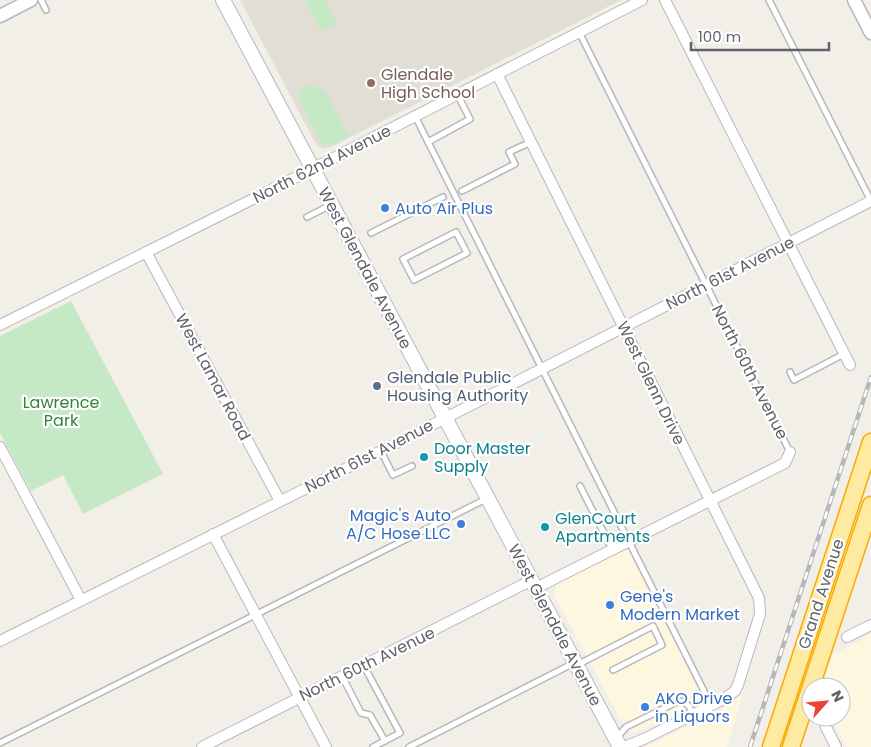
<svg xmlns="http://www.w3.org/2000/svg" width="871" height="747" viewBox="0 0 871 747" font-family="Poppins,sans-serif">
  <style>
    .commercial { fill: #fef7e0 }
    .education { fill: #e1ded6 }
    .green { fill: #c5e8c5 }
    .lines { fill: none; stroke-linecap: round; stroke-linejoin: round }
    .service-casing { stroke: #b5b8bc; stroke-width: 8 }
    .minor-casing { stroke: #b5b8bc; stroke-width: 12 }
    .tertiary-casing { stroke: #b5b8bc; stroke-width: 15 }
    .secondary-casing { stroke: #b6babf; stroke-width: 16 }
    .trunk-casing { stroke: #f9ab00; stroke-width: 19 }
    .service { stroke: #fff; stroke-width: 5 }
    .minor { stroke: #fff; stroke-width: 10 }
    .tertiary { stroke: #fff; stroke-width: 12 }
    .secondary { stroke: #fff; stroke-width: 14 }
    .trunk { stroke: #feeaa1; stroke-width: 16 }
    .rail-casing { stroke: #b6b7b8; stroke-width: 4.5 }
    .rail { stroke: #fff; stroke-width: 2.5; stroke-dasharray: 8; stroke-linecap: butt }
    .education-dot { fill: #8d6e63; stroke: #fff; stroke-width: 2 }
    .shop-dot { fill: #3f7fe0; stroke: #fff; stroke-width: 2 }
    .service-dot { fill: #5c6f8a; stroke: #fff; stroke-width: 2 }
    .culture-dot { fill: #0f9aa8; stroke: #fff; stroke-width: 2 }
    .labels { text-anchor: middle; dominant-baseline: central; stroke-width: 4.5; stroke-linejoin: round; paint-order: stroke }
    .education-label { font-size: 16px; fill: #785e54; stroke: #fff; text-anchor: start }
    .street-label { font-size: 16px; fill: #5f6368; stroke: #fff }
    .shop-label { font-size: 16px; fill: #366cbe; stroke: #fff; text-anchor: start }
    .service-label { font-size: 16px; fill: #4e5e75; stroke: #fff; text-anchor: start }
    .park-label { font-size: 16px; fill: #348238; stroke: #fff }
    .culture-label { font-size: 16px; fill: #0d838f; stroke: #fff; text-anchor: start }
  </style>
  <rect width="100%" height="100%" fill="#f1efe8"/>
  <g class="commercial">
    <polygon points="634,545 711,697 635,733 626,730 555,597 555,588 558,584"/>
    <polygon points="871,633 871,747 847,747 831,717 841,717 841,687 822,687 832,655 861,640 865,636"/>
    <polygon points="746,684 727,747 645,747 725,707 735,700"/>
  </g>
  <polygon class="education" points="240,0 621,0 329,148 324,149 317,146"/>
  <g class="green">
    <polygon points="305,0 325,0 337,23 321,32"/>
    <polygon points="308,85 325,90 347,134 350,134 351,136 330,146 321,142 297,96 301,88"/>
    <polygon points="71,301 163,474 83,514 63,475 31,491 0,433 0,336"/>
  </g>
  <g class="lines">
    <defs>
      <g id="service">
        <polyline points="41,0 46,10"/>
        <polyline points="769,0 871,201"/>
        <polyline points="579,32 790,452"/>
        <polyline points="415,116 711,705"/>
        <polyline points="428,142 470,119 457,94"/>
        <polyline points="462,191 515,164 509,152 531,142"/>
        <polyline points="307,217 331,205"/>
        <polygon points="456,232 467,253 414,280 403,259"/>
        <polyline points="371,233 443,197"/>
        <polyline points="790,372 794,380 844,354"/>
        <polyline points="381,451 393,475 412,466"/>
        <polyline points="580,486 612,549"/>
        <polyline points="577,665 653,626 662,645 613,670"/>
        <polyline points="364,666 400,733 373,747"/>
        <polyline points="342,676 361,713 370,715 385,741"/>
        <path d="M616,739l10,-12 53,-26c9,1 11,6 14,14"/>
        <polyline points="0,743 486,499"/>
        <polyline points="409,747 574,663"/>
      </g>
      <g id="minor">
        <polyline points="665,0 850,365"/>
        <polyline points="497,74 759,598 760,614 738,685 735,691 724,699 644,739 624,747"/>
        <polyline points="146,252 280,501"/>
        <polyline points="0,325 269,191 642,0"/>
        <polyline points="0,447 81,600"/>
        <polyline points="213,534 326,747"/>
        <polyline points="536,588 785,463 790,452"/>
        <polyline points="847,637 871,625"/>
        <polyline points="0,641 375,454 871,201"/>
        <polyline points="826,727 836,747"/>
        <polyline points="202,747 532,580"/>
      </g>
      <g id="tertiary">
        <polyline points="854,0 871,33"/>
        <polyline points="0,16 31,0"/>
      </g>
      <polyline id="secondary" points="223,0 620,747"/>
      <g id="trunk">
        <polyline points="771,747 871,442"/>
        <polyline points="791,747 871,505"/>
      </g>
    </defs>
    <use href="#service" class="service-casing"/>
    <use href="#minor" class="minor-casing"/>
    <use href="#tertiary" class="tertiary-casing"/>
    <use href="#secondary" class="secondary-casing"/>
    <use href="#trunk" class="trunk-casing"/>
    <use href="#service" class="service"/>
    <use href="#minor" class="minor"/>
    <use href="#tertiary" class="tertiary"/>
    <use href="#secondary" class="secondary"/>
    <use href="#trunk" class="trunk"/>
    <defs>
      <polyline id="rail" points="750,747 871,377"/>
    </defs>
    <use href="#rail" class="rail-casing"/>
    <use href="#rail" class="rail"/>
  </g>
  <circle class="education-dot" cx="371" cy="83" r="5"/>
  <g class="shop-dot">
    <circle cx="385" cy="208" r="5"/>
    <circle cx="461" cy="524" r="5"/>
    <circle cx="610" cy="605" r="5"/>
    <circle cx="645" cy="707" r="5"/>
  </g>
  <circle class="service-dot" cx="377" cy="386" r="5"/>
  <g class="culture-dot">
    <circle cx="424" cy="457" r="5"/>
    <circle cx="545" cy="527" r="5"/>
  </g>
  <g class="labels">
    <g class="education-label">
      <text x="381" y="74">Glendale<tspan x="381" dy="18">High School</tspan></text>
    </g>
    <g class="street-label">
      <text transform="translate(322 164) rotate(-27)">North 62nd Avenue</text>
      <text transform="translate(365 268) rotate(62)">West Glendale Avenue</text>
      <text transform="translate(730 273) rotate(-27)">North 61st Avenue</text>
      <text transform="translate(750 372) rotate(63)">North 60th Avenue</text>
      <text transform="translate(213 377) rotate(62)">West Lamar Road</text>
      <text transform="translate(651 383) rotate(64)">West Glenn Drive</text>
      <text transform="translate(369 456) rotate(-27)">North 61st Avenue</text>
      <text transform="translate(821 594) rotate(-72)">Grand Avenue</text>
      <text transform="translate(555 625) rotate(62)">West Glendale Avenue</text>
      <text transform="translate(367 664) rotate(-26)">North 60th Avenue</text>
    </g>
    <g class="shop-label">
      <text x="395" y="208">Auto Air Plus</text>
      <text x="451" y="515" text-anchor="end">Magic's Auto<tspan x="451" dy="18">A/C Hose LLC</tspan></text>
      <text x="620" y="596">Gene's<tspan x="620" dy="18">Modern Market</tspan></text>
      <text x="655" y="698">AKO Drive<tspan x="655" dy="18">in Liquors</tspan></text>
    </g>
    <g class="service-label">
      <text x="387" y="377">Glendale Public<tspan x="387" dy="18">Housing Authority</tspan></text>
    </g>
    <g class="park-label">
      <text x="61" y="402">Lawrence<tspan x="61" dy="18">Park</tspan></text>
    </g>
    <g class="culture-label">
      <text x="434" y="448">Door Master<tspan x="434" dy="18">Supply</tspan></text>
      <text x="555" y="518">GlenCourt<tspan x="555" dy="18">Apartments</tspan></text>
    </g>
  </g>
  <g transform="translate(826 702) rotate(63)"><circle r="24" fill="#ffffff" stroke="#bfc1c3"/>
  <path d="M0-4L9 19L0 12L-9 19Z" fill="#ea4335"/>
  <text y="-8" font-size="14" font-weight="bold" text-anchor="middle" fill="#5f6368">N</text>
  </g>
  <path d="M691 42v8h138v-8" fill="none" stroke="#5f6368" stroke-width="2.5"/>
  <text x="698" y="42" font-size="15" fill="#5f6368" stroke="#ffffff" stroke-width="4" paint-order="stroke">100 m</text>
</svg>
